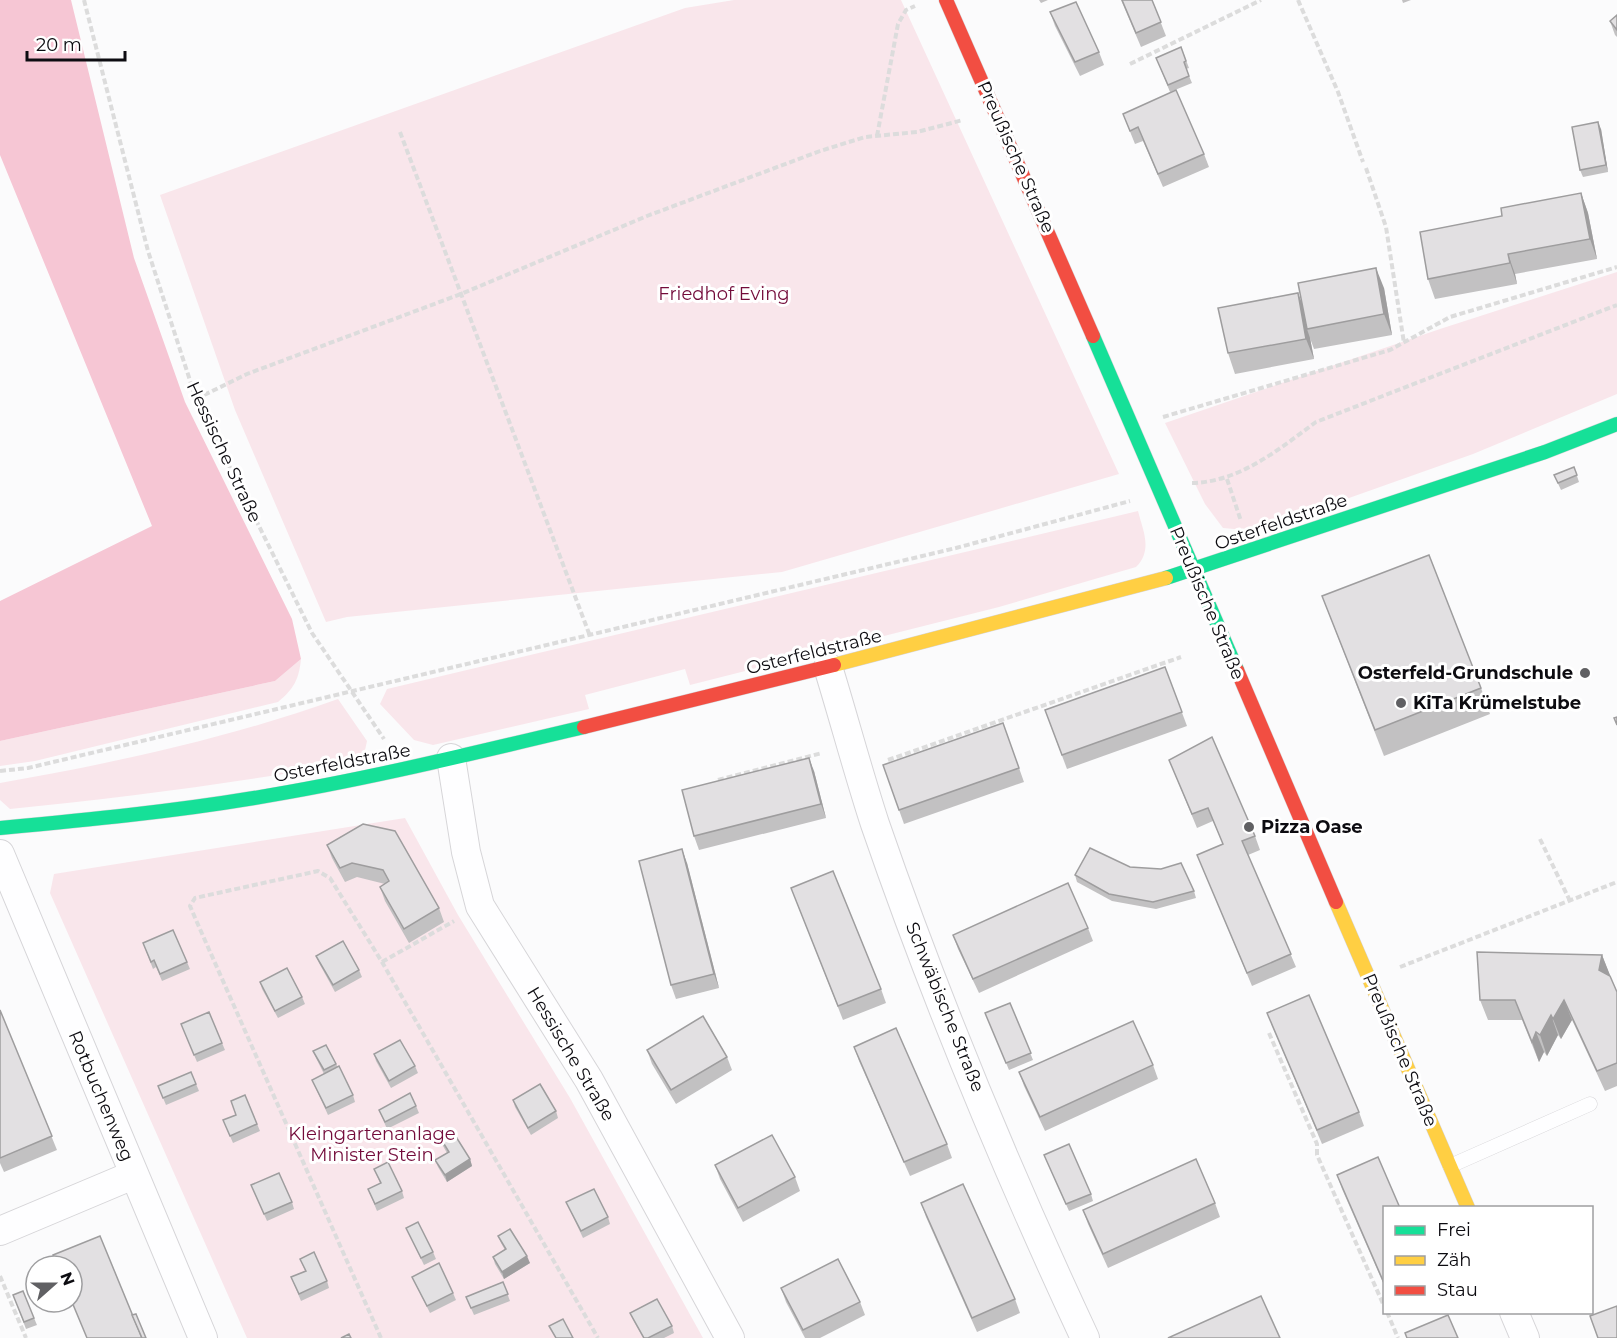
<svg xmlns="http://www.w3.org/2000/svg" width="1617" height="1338" viewBox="0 0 1617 1338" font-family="Montserrat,sans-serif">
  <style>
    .green { fill: #f9e6eb }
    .forest { fill: #f6c6d4 }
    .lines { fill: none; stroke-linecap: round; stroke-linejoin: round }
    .lane-casing { stroke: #d6d5d8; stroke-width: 15 }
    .street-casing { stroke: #d6d5d8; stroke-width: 30 }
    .fast-casing { stroke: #d6d5d8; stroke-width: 15 }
    .slow-casing { stroke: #d6d5d8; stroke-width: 15 }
    .jam-casing { stroke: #d6d5d8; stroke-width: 15 }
    .path { stroke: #dcdcdc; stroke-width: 4; stroke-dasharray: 6 3; stroke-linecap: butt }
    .lane { stroke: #fefeff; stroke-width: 14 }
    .street { stroke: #fefeff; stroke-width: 28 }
    .fast { stroke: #16e098; stroke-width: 14 }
    .slow { stroke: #ffcf43; stroke-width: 14 }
    .jam { stroke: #f24e42; stroke-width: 14 }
    .wall { fill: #c2c1c2 }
    .shaded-wall { fill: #9e9d9e }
    .building { fill: #e2e0e2; stroke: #9e9d9e; stroke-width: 1.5 }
    .poi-dot { fill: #606063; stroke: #fff; stroke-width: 2 }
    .labels { text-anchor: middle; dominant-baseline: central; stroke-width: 6; stroke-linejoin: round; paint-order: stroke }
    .street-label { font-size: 18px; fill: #0d0c11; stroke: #fff }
    .park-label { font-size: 18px; fill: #730b3a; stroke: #fff }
    .poi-label { font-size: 18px; font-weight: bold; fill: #0d0c11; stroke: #fff; text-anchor: start }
  </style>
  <rect width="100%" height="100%" fill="#fbfbfc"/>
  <g class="green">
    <polygon points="734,0 901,0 1119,474 782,572 347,617 326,622 235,410 160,195 685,8"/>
    <polygon points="1617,272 1617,394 1473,454 1256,531 1223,528 1205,504 1165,423 1440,329"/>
    <path d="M1138,511c5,20 15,39 -2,56l-137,40 -309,78 -5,-16 -100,26 4,14 -156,36 -19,-5 -34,-36 7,-15z"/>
    <path d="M301,659c-2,20 -7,30 -23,43l-243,59 -35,5v-25l275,-60z"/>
    <path d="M338,699l29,42 -4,19c-117,22 -234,37 -353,49l-10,-9v-17c114,-20 229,-45 338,-84z"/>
    <polygon points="405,818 458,915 570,1098 703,1338 247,1338 50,893 54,874"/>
  </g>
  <polygon class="forest" points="0,0 71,0 134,258 185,402 292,619 301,659 275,681 0,741 0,601 152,526 0,155"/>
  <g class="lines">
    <defs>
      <polyline id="lane" points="1450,1166 1590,1104"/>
      <g id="street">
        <path d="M828,667c16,52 30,105 47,157 60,174 132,347 210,514"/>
        <polyline points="451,758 466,852 480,906 589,1080 730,1338"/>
        <polyline points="0,854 203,1338"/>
        <polyline points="0,1231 133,1175"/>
        <polyline points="1514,1312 1525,1338"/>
      </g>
      <g id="fast">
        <polyline points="1093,336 1237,670"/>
        <polyline points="1166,578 1545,452 1617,424"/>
        <path d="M0,828c85,-8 170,-16 254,-30 111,-18 220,-45 330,-71"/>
      </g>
      <g id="slow">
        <polyline points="834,665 1166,578"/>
        <polyline points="1336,902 1468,1208"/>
      </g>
      <g id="jam">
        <polyline points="946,0 1093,336"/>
        <polyline points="1237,670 1336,902"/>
        <polyline points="584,727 834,665"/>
      </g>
    </defs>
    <use href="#lane" class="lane-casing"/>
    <use href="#street" class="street-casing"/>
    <use href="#fast" class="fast-casing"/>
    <use href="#slow" class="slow-casing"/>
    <use href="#jam" class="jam-casing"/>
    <g class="path">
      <polyline points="84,0 148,251 196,399 312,633 384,739"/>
      <polyline points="1298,0 1338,92 1363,162"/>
      <polyline points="1130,64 1261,0"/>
      <polyline points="400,132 590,636"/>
      <polyline points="877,136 898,24 906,10 915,6"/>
      <polyline points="1366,168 1386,227 1404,343"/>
      <polyline points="196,399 247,374 461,294 647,216 820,151 865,137 917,132 963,120"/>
      <polyline points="1163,417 1390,350 1450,317 1617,267"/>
      <polyline points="1227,479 1241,521"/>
      <path d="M1192,483c48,-1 87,-34 124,-61l301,-117"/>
      <polyline points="888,760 1181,657"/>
      <polyline points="0,771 28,768 956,548 1130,501"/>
      <polyline points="718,780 822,753"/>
      <polyline points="1540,839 1570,901"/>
      <polyline points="382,962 454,921"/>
      <polyline points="1400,967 1617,882"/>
      <polyline points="1269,1033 1317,1144 1317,1155 1384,1306"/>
      <polyline points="0,1276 26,1338"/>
      <polyline points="1387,1312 1398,1338"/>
      <polyline points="381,1338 196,920 190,906 195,898 318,871 330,878 382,962 598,1338"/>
    </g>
    <use href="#lane" class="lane"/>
    <use href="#street" class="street"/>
    <use href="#fast" class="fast"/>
    <use href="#slow" class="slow"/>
    <use href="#jam" class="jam"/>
  </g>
  <g class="wall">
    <polygon points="1039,0 1048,0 1041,3"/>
    <polygon points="1121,0 1152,0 1166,36 1141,47"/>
    <polygon points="1402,0 1411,0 1403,3"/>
    <polygon points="1050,12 1099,52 1104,65 1080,76 1055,26"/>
    <polygon points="1617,15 1617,37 1615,35 1610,21"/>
    <polygon points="1181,47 1189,68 1186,69 1192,83 1170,92 1159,65"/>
    <polygon points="1123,114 1204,154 1209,167 1163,187 1143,141 1135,144"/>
    <polygon points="1601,129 1608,172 1583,177 1580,170"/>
    <polygon points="1581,193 1588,213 1597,259 1515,274 1517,284 1435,299 1428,279 1502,216"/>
    <polygon points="1384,288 1392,335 1314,349 1310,338 1314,359 1235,374 1228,353 1301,302"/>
    <polygon points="1574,467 1579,482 1561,490 1554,475"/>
    <polygon points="1322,596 1481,688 1490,714 1384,756"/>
    <polygon points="1165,667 1187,726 1067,769 1045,710"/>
    <polygon points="1003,723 1024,782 904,824 883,765"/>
    <polygon points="1169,760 1255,836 1260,850 1248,855 1296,967 1252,986 1197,855 1223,844 1213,821 1197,828"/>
    <polygon points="814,771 826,818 699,850 694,836"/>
    <polygon points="363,824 439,908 444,922 409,943 385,901 380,887 385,884 357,877 345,882 332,858 327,845"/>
    <polygon points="687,863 719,988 676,999 671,985"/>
    <polygon points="1130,867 1194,891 1196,898 1156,909 1112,901 1077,882 1075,875"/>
    <polygon points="791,888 881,989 886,1003 843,1020"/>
    <polygon points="1088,928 1093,941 979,993 958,949 953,935"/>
    <polygon points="143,943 187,962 190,969 162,981 156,967 153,969"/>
    <polygon points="1602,955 1610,976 1617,992 1617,1086 1605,1091 1572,1020 1561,1039 1558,1035 1547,1056 1544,1052 1539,1062 1522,1020 1488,1020 1480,1000"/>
    <polygon points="316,956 359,970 362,977 335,992 319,963"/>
    <polygon points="260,982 302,997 305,1004 278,1018 262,989"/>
    <polygon points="1010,1003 1033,1060 1009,1070 985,1013"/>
    <polygon points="0,1010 57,1150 4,1172 0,1163"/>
    <polygon points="1267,1013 1359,1112 1364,1126 1322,1144"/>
    <polygon points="184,1031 222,1043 225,1050 197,1062"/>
    <polygon points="854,1047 947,1144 952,1158 910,1176 859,1061"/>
    <polygon points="647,1050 727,1057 732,1070 676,1104 652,1064"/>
    <polygon points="313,1051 336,1064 353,1095 355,1102 328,1115 312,1080 324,1074 316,1058"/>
    <polygon points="374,1054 415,1066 418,1073 391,1088 376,1061"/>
    <polygon points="1153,1065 1158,1079 1045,1131 1024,1086 1019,1072"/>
    <polygon points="191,1072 199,1091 166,1105 158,1086"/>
    <polygon points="245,1095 260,1131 233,1143 223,1120 236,1115"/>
    <polygon points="513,1100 556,1111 558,1118 531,1135 515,1107"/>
    <polygon points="416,1106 419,1113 387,1129 379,1110"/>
    <polygon points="441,1139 470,1159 472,1166 447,1182 438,1167 435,1160 447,1153 443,1146"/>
    <polygon points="1044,1155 1091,1194 1093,1201 1069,1211"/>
    <polygon points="715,1165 795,1177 800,1191 743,1222 720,1179"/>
    <polygon points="374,1169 402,1191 404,1198 377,1211 368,1189 380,1183"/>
    <polygon points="1337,1175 1384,1208 1384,1285 1342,1189"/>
    <polygon points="251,1185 292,1202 294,1209 267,1221"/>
    <polygon points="566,1202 608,1217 610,1224 583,1238"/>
    <polygon points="921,1203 1015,1299 1020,1313 977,1332 926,1217"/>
    <polygon points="1215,1203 1220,1217 1108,1268 1088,1224 1083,1210"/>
    <polygon points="406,1228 433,1252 436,1259 424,1265"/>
    <polygon points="498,1236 530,1263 504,1279 495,1264 493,1257 505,1250 501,1243"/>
    <polygon points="300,1259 327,1281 329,1288 301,1301 291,1277 305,1271"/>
    <polygon points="412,1277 453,1293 456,1300 430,1313"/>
    <polygon points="503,1282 510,1301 474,1315 466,1297"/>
    <polygon points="781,1288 860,1302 865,1315 820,1338 805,1338 786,1302"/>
    <polygon points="13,1295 34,1318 37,1325 26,1329"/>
    <polygon points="630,1313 672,1326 674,1333 664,1338 643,1338 633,1320"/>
  </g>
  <g class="shaded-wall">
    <polygon points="1598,122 1601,129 1608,172 1606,165"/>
    <polygon points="1581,193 1588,213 1597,259 1590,239"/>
    <polygon points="1508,254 1515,274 1517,284 1510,263"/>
    <polygon points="1376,268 1384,288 1392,335 1384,314"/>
    <polygon points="1298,293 1306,313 1307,329 1310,338 1314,359 1306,339"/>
    <polygon points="809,758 814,771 826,818 821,804"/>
    <polygon points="682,849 687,863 719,988 714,974"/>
    <polygon points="1602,955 1610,975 1606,991 1599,970"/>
    <polygon points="1564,1000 1572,1020 1561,1039 1553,1019"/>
    <polygon points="1551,1015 1558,1035 1547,1056 1540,1035"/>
    <polygon points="1536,1032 1544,1052 1539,1062 1532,1042"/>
    <polygon points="470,1159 472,1166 447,1182 445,1175"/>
    <polygon points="527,1256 530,1263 504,1279 502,1272"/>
  </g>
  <g class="building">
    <polygon points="1122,0 1152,0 1161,22 1136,33"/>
    <polygon points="1076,2 1099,52 1075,62 1050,12"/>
    <polygon points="1617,15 1617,30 1610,21"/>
    <polygon points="1181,47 1186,61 1184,62 1189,76 1168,85 1156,58"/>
    <polygon points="1176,90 1204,154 1158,174 1138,127 1130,131 1123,114"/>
    <polygon points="1598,122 1606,165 1580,170 1572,127"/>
    <polygon points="1581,193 1590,239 1508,254 1510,263 1428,279 1420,232 1502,216 1501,208"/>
    <polygon points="1376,268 1384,314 1307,329 1298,283"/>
    <polygon points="1298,293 1306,339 1228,353 1218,308"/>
    <polygon points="1574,467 1577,475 1558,483 1554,475"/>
    <polygon points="1429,555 1481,688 1375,730 1322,596"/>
    <polygon points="1165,667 1182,712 1062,755 1045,710"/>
    <polygon points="1617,717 1617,725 1614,718"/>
    <polygon points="1003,723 1019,768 899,810 883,765"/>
    <polygon points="1212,737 1255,836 1242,841 1291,954 1247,973 1197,855 1223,844 1208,808 1192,814 1169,760"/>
    <polygon points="809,758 821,804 694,836 682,790"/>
    <polygon points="363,824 395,831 439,908 404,929 380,887 389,881 383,870 352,863 340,868 327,845"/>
    <polygon points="1090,848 1130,867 1161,869 1181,863 1194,891 1153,902 1109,894 1075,875"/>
    <polygon points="682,849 714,974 671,985 639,861"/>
    <polygon points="833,871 881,989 838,1006 791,888"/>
    <polygon points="1068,883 1088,928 973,979 953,935"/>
    <polygon points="173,930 187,962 160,974 154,960 151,962 143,943"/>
    <polygon points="343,941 359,970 333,985 316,956"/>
    <polygon points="1477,952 1602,955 1599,970 1610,976 1617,992 1617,1063 1597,1071 1564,1000 1553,1019 1551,1015 1540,1035 1536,1032 1532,1042 1515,1000 1480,1000"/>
    <polygon points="287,968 302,997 275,1011 260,982"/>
    <polygon points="1309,995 1359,1112 1317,1130 1267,1013"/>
    <polygon points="1010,1003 1031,1053 1006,1063 985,1013"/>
    <polygon points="0,1010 52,1136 0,1158"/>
    <polygon points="209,1012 222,1043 194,1055 181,1024"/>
    <polygon points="703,1016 727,1057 671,1090 647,1050"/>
    <polygon points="1133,1021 1153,1065 1040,1117 1019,1072"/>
    <polygon points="896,1028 947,1144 904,1162 854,1047"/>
    <polygon points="400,1040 415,1066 389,1081 374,1054"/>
    <polygon points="326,1045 336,1064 324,1070 313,1051"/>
    <polygon points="339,1066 353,1095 326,1108 312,1080"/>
    <polygon points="191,1072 196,1084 163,1098 158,1086"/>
    <polygon points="540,1084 556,1111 528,1128 513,1100"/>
    <polygon points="410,1093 416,1106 385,1122 379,1110"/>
    <polygon points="245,1095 257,1124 230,1136 223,1120 236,1115 231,1101"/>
    <polygon points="453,1132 470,1159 445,1175 435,1160 449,1152 441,1139"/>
    <polygon points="772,1135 795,1177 738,1208 715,1165"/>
    <polygon points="1069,1144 1091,1194 1066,1204 1044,1155"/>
    <polygon points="1378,1157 1400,1208 1384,1208 1384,1283 1337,1175"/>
    <polygon points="1196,1159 1215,1203 1103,1254 1083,1210"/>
    <polygon points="388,1162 402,1191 375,1204 368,1189 381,1183 374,1169"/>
    <polygon points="279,1173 292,1202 264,1214 251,1185"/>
    <polygon points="963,1184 1015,1299 972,1318 921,1203"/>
    <polygon points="594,1189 608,1217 581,1231 566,1202"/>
    <polygon points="418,1222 433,1252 421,1258 406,1228"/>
    <polygon points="510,1229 527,1256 502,1272 493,1257 506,1249 498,1236"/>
    <polygon points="100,1236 142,1338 87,1338 72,1302 72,1266 57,1266 53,1255"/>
    <polygon points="314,1252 327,1281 299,1294 291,1277 306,1271 300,1259"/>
    <polygon points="838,1259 860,1302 803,1330 781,1288"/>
    <polygon points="439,1263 453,1293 427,1306 412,1277"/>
    <polygon points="503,1282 508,1294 471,1308 466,1297"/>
    <polygon points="23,1291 34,1318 24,1322 13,1295"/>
    <polygon points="1261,1296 1280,1338 1168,1338"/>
    <polygon points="657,1299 672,1326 648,1338 644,1338 630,1313"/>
    <polygon points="1617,1306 1617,1338 1598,1338 1590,1316"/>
    <polygon points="136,1314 146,1338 142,1338 132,1315"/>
    <polygon points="1448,1315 1458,1338 1407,1338 1405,1333"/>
    <polygon points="563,1319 573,1338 556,1338 549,1326"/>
    <polygon points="349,1334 351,1338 341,1338"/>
  </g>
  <g class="poi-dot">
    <circle cx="1585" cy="673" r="6"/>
    <circle cx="1401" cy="703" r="6"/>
    <circle cx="1249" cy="827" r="6"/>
  </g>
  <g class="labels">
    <g class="street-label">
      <text transform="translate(1016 157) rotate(66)">Preußische Straße</text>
      <text transform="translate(224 452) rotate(65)">Hessische Straße</text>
      <text transform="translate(1281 522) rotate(-19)">Osterfeldstraße</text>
      <text transform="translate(1207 603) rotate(67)">Preußische Straße</text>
      <text transform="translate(814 652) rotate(-14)">Osterfeldstraße</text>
      <text transform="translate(342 763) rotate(-11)">Osterfeldstraße</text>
      <text transform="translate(945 1007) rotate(68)">Schwäbische Straße</text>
      <text transform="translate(1400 1050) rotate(67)">Preußische Straße</text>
      <text transform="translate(571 1054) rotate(59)">Hessische Straße</text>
      <text transform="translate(101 1096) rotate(67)">Rotbuchenweg</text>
    </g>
    <g class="park-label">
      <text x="724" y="294">Friedhof Eving</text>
      <text x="372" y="1134">Kleingartenanlage<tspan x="372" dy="21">Minister Stein</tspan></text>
    </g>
    <g class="poi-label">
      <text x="1573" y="673" text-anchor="end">Osterfeld-Grundschule</text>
      <text x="1413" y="703">KiTa Krümelstube</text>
      <text x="1261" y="827">Pizza Oase</text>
    </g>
  </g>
  <rect x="1383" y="1206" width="210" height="108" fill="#ffffff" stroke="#9e9ea0" stroke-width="1.5"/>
  <rect x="1395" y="1226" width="30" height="9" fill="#16e098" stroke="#9e9ea0" stroke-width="1.5"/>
  <text x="1437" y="1236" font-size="18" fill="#0d0c11">Frei</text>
  <rect x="1395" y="1256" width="30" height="9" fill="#ffcf43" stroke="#9e9ea0" stroke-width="1.5"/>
  <text x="1437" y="1266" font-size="18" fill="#0d0c11">Zäh</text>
  <rect x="1395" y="1286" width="30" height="9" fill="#f24e42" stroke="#9e9ea0" stroke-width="1.5"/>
  <text x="1437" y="1296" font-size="18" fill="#0d0c11">Stau</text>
  <g transform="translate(54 1284) rotate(69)"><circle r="28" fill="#ffffff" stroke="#9e9ea0" stroke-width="1.5"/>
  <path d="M0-4.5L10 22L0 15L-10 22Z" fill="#606063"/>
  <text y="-9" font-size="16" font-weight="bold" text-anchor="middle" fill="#0d0c11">N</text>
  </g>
  <path d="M27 51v9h98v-9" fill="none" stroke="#0d0c11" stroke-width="3"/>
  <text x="36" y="51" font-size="18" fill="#0d0c11" stroke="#ffffff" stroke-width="4.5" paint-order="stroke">20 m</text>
</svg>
